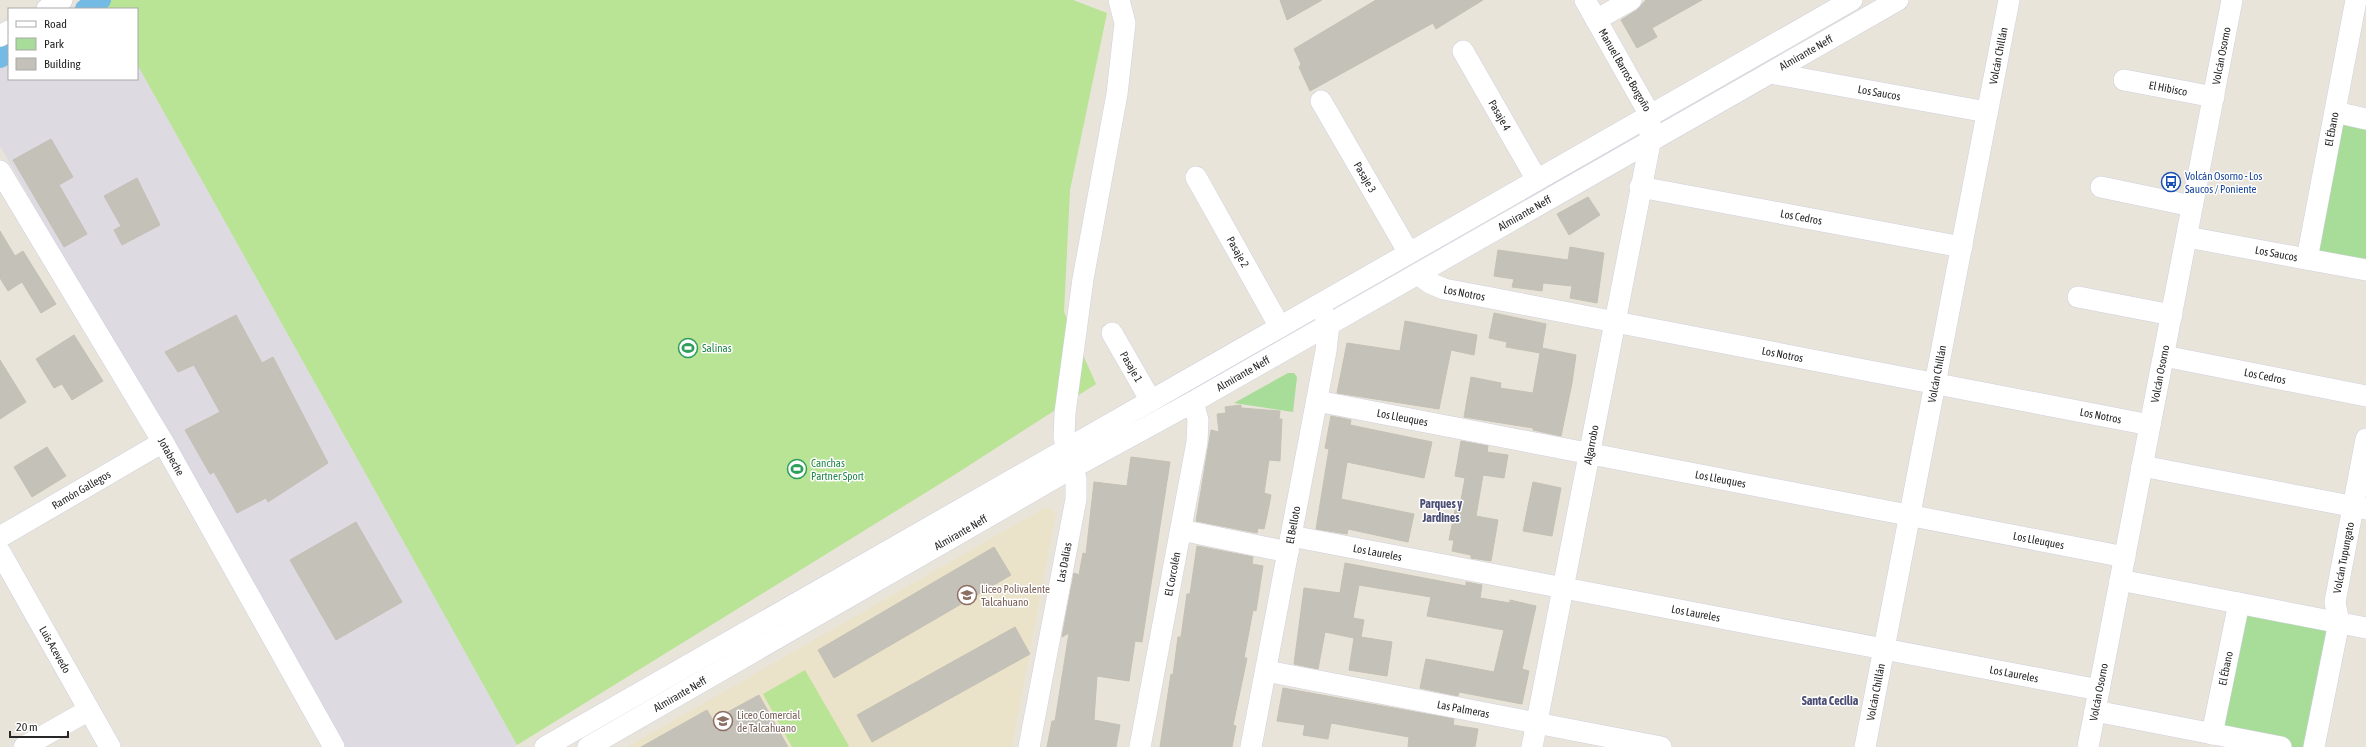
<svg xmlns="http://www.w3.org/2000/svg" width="2366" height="747" viewBox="0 0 2366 747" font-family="'Asap Condensed',sans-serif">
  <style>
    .industrial { fill: #dddae1 }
    .education { fill: #eae3ca }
    .green { fill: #a8dc99 }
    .pitch { fill: #b9e395 }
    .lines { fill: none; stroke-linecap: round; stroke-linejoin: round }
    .canal { stroke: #73bae5; stroke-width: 20 }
    .building { fill: #c4c1b9; stroke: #c4c0b4 }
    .minor-casing { stroke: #cfd0df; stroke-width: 22 }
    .minor { stroke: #fff; stroke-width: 21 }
    .labels { text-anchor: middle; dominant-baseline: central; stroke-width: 3; stroke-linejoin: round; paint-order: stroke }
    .street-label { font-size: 11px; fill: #272727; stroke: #fff }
    .transit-label { font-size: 11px; fill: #164399; stroke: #fff; text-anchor: start }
    .leisure-label { font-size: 11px; fill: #27864d; stroke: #fff; text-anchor: start }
    .education-label { font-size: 11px; fill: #785e54; stroke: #fff; text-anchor: start }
    .neighbourhood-label { font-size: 12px; font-weight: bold; fill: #4b4e74; stroke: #fff }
  </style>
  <rect width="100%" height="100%" fill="#e9e4d9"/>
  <polygon class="industrial" points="9,55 9,79 137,79 137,64 517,745 513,747 344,747 0,146 0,60"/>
  <polygon class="education" points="1046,507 1056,512 1012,747 627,747"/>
  <g class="green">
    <polygon points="2336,115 2366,121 2366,268 2309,257"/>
    <polygon points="1288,373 1294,373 1297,377 1293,412 1234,403"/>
    <polygon points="2240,605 2337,623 2312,747 2291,747 2214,732"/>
  </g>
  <g class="pitch">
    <polygon points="108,0 1073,0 1107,13 1070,190 1064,312 1096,384 951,477 517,745 137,64 137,9 107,9 103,3"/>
    <polygon points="805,670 849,746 847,747 792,747 763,694"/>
  </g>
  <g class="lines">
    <g class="canal">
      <polyline points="85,9 101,0"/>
      <polyline points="0,58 9,53"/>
    </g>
  </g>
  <g class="building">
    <polygon points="1280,0 1322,0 1287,20"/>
    <polygon points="1376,0 1483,0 1436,29 1433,23 1310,91 1299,67 1301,64 1294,49"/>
    <polygon points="1646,0 1702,0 1652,28 1657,37 1637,48 1621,20 1637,10"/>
    <polygon points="51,139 73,177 59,185 87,234 64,247 13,160"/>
    <polygon points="137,178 160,225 122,245 114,230 121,226 104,196"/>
    <polygon points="1588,197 1600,215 1569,235 1557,214"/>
    <polygon points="0,231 15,256 23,251 56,304 41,313 22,282 8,291 0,278"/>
    <polygon points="1570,247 1604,253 1597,303 1570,298 1572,286 1543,283 1542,291 1512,287 1514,279 1494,276 1498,250 1568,260"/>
    <polygon points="1494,313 1546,324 1542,348 1576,355 1572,383 1561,436 1533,430 1533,428 1464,417 1471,377 1501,383 1500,388 1533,393 1540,353 1506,347 1507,342 1489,338"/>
    <polygon points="236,315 262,363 273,357 328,463 268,502 266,498 237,513 214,472 210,474 185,430 220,412 194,365 178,372 165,352"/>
    <polygon points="1405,321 1477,335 1474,355 1451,350 1439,409 1337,393 1347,343 1400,351"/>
    <polygon points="74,335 103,381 72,400 62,384 54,388 36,359"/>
    <polygon points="0,360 26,402 0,419"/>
    <polygon points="1241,405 1241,408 1280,411 1279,419 1282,419 1280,461 1269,460 1264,493 1271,495 1268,511 1264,529 1258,528 1257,533 1196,521 1211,430 1219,432 1217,414 1226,413 1225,407"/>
    <polygon points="1331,416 1351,420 1350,425 1432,442 1424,478 1347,462 1341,499 1414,514 1408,542 1348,529 1347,534 1316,529 1329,449 1325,448"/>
    <polygon points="1461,441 1488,446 1487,452 1508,455 1504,478 1483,475 1476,516 1498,520 1491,561 1471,558 1471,555 1452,551 1454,540 1449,540 1455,510 1459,511 1465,478 1455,476"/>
    <polygon points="47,447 66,476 32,497 14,467"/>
    <polygon points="1131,457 1170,462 1142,642 1135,641 1129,681 1097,676 1094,720 1120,725 1116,747 1047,747 1052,721 1055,721 1069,633 1062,637 1074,573 1079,575 1083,553 1086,554 1094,482 1127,486"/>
    <polygon points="1533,482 1561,488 1552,536 1523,531"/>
    <polygon points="356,522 402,602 336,640 290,560"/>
    <polygon points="1197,546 1253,557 1252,564 1263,566 1256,611 1253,610 1244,658 1247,658 1233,725 1236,726 1232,747 1160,747 1171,674 1173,675 1178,637 1181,637 1187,594 1190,594"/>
    <polygon points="994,547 1011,575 834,678 818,650"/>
    <polygon points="1345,563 1466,586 1466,582 1482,585 1480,598 1510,603 1510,600 1536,606 1522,669 1529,671 1522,704 1459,692 1458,696 1420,688 1426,659 1494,672 1504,630 1427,616 1431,597 1359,585 1353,618 1364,620 1361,637 1392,642 1387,676 1349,670 1354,638 1325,632 1318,669 1294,664 1304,588 1340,593"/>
    <polygon points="1015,627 1030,654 872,742 857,715"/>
    <polygon points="1283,688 1454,719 1453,725 1478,729 1475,747 1408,747 1409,737 1331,723 1328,739 1303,735 1305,725 1277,721"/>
    <polygon points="759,695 788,747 641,747 707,710 713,720"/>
  </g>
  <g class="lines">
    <defs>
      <g id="minor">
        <polyline points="47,9 62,0"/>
        <polyline points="1596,20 1631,0"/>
        <polyline points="0,36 9,31"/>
        <path id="s1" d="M1463,51l74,129"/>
        <path id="s2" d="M1770,73l217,39"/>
        <path id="s3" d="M2124,80l90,17"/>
        <path id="s4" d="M1321,101l88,152"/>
        <polyline points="2335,112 2366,119"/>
        <path id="s5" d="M0,171l163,271 171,305"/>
        <path id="s6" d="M1196,177l84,150"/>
        <path id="s7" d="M1640,187l322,60"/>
        <polyline points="2101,187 2192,206"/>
        <path id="s8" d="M2187,237l179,33"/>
        <path id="s9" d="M2307,259l49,-259"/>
        <path id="s10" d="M1418,274l12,9 14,6 706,136"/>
        <polyline points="2078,297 2172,315"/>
        <path id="s11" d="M1112,333l39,68"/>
        <path id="s12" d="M2164,356l202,40"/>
        <path id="s13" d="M1317,401l808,156"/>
        <polyline points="2142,466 2366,509"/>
        <polyline points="1181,530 1288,552"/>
        <path id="s14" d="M1291,536l808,154"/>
        <path id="s15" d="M0,537l163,-95"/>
        <path id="s16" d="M0,552l110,195"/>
        <polyline points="2120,580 2366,628"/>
        <path id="s17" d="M1266,671l395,76"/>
        <polyline points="2095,711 2281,747"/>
        <path id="s18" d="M2212,734l27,-131"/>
        <polyline points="24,747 89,710"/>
        <polyline points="545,747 1852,0"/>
        <path id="s19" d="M588,747l486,-280 119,-65 705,-402"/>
        <path id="s20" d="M1029,747l47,-248v-20l-12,-41 1,-25 18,-134 34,-185 8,-71 -6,-23"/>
        <path id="s21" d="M1140,747l57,-305 1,-22 -5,-18"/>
        <path id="s22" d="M1251,747l75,-396 3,-27 -4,-8"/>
        <path id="s23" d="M1532,747l118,-604v-28l-65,-115"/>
        <path id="s24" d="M1865,747l144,-747"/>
        <path id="s25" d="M2088,747l144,-747"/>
        <path id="s26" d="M2314,747l25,-125 -4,-20 31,-163"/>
      </g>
    </defs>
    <use href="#minor" class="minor-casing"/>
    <use href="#minor" class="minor"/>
  </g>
  <defs>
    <symbol id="bus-ring" viewBox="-11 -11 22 22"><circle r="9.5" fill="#fff" stroke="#1a4fb4" stroke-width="1.5"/><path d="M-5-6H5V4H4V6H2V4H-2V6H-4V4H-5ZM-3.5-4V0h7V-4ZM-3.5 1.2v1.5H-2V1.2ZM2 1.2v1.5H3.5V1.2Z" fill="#1a4fb4"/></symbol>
    <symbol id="stadium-ring" viewBox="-11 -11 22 22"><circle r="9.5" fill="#fff" stroke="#2e9e5b" stroke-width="1.5"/><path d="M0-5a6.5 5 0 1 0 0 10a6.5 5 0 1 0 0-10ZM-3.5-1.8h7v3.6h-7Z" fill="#2e9e5b"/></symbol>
    <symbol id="school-ring" viewBox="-11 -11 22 22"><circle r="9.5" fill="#fff" stroke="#8d6e63" stroke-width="1.5"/><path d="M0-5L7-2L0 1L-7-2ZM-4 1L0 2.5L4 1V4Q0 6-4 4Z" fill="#8d6e63"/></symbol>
  </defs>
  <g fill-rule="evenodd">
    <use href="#bus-ring" x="2160" y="171" width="22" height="22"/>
    <use href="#stadium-ring" x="677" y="337" width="22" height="22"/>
    <use href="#stadium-ring" x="786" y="458" width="22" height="22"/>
    <use href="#school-ring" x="956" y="584" width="22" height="22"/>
    <use href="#school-ring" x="712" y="710" width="22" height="22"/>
  </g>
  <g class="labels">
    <g class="street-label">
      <text stroke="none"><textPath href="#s19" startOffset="1402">Almirante Neff</textPath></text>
      <text stroke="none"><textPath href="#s24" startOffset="704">Volcán Chillán</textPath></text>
      <text stroke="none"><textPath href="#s25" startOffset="704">Volcán Osorno</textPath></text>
      <text transform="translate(1625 70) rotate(60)">Manuel Barros Borgoño</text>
      <text stroke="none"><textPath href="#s3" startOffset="45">El Hibisco</textPath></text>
      <text stroke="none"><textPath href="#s2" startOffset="111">Los Saucos</textPath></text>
      <text stroke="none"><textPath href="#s1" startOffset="74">Pasaje 4</textPath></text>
      <text stroke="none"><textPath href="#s9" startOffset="132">El Ébano</textPath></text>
      <text stroke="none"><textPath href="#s4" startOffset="88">Pasaje 3</textPath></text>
      <text stroke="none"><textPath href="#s19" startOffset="1078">Almirante Neff</textPath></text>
      <text stroke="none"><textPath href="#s7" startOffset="164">Los Cedros</textPath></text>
      <text stroke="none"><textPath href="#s6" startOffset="86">Pasaje 2</textPath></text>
      <text stroke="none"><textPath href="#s8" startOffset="91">Los Saucos</textPath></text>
      <text stroke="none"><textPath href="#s10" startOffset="51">Los Notros</textPath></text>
      <text stroke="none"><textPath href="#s10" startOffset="375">Los Notros</textPath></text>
      <text stroke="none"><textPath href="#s11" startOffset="39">Pasaje 1</textPath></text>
      <text stroke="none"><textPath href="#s19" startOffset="754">Almirante Neff</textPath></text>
      <text stroke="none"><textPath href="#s24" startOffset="380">Volcán Chillán</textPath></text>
      <text stroke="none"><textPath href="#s25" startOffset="380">Volcán Osorno</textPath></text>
      <text stroke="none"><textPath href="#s12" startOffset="103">Los Cedros</textPath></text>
      <text stroke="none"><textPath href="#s10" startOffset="699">Los Notros</textPath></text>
      <text stroke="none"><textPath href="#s13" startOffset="87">Los Lleuques</textPath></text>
      <text stroke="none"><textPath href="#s23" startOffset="308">Algarrobo</textPath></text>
      <text stroke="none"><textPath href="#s5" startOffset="333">Jotabeche</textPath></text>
      <text stroke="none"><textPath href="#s13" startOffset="411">Los Lleuques</textPath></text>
      <text stroke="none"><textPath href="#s15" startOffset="94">Ramón Gallegos</textPath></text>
      <text stroke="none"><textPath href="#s22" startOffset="226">El Belloto</textPath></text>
      <text stroke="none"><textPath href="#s19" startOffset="430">Almirante Neff</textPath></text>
      <text stroke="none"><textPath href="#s13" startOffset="735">Los Lleuques</textPath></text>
      <text stroke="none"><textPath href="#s14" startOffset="88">Los Laureles</textPath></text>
      <text stroke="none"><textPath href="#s26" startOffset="193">Volcán Tupungato</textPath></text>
      <text stroke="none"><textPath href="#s20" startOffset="188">Las Dalias</textPath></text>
      <text stroke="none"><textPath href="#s21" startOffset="176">El Corcolén</textPath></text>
      <text stroke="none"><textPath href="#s14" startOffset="412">Los Laureles</textPath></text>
      <text stroke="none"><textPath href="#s16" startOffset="112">Luis Acevedo</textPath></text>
      <text stroke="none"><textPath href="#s18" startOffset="67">El Ébano</textPath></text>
      <text stroke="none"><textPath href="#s14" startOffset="736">Los Laureles</textPath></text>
      <text stroke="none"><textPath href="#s24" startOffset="56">Volcán Chillán</textPath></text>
      <text stroke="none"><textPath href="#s25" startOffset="56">Volcán Osorno</textPath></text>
      <text stroke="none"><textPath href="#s19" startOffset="106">Almirante Neff</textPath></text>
      <text stroke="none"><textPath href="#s17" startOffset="201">Las Palmeras</textPath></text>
    </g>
    <g class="transit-label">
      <text x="2185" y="176">Volcán Osorno - Los<tspan x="2185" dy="13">Saucos / Poniente</tspan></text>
    </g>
    <g class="leisure-label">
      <text x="702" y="348">Salinas</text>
      <text x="811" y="463">Canchas<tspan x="811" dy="13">Partner Sport</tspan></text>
    </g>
    <g class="education-label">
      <text x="981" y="589">Liceo Polivalente<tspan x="981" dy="13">Talcahuano</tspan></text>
      <text x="737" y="715">Liceo Comercial<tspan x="737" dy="13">de Talcahuano</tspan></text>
    </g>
    <g class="neighbourhood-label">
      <text x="1441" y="504">Parques y<tspan x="1441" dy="14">Jardines</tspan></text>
      <text x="1830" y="701">Santa Cecilia</text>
    </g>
  </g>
  <rect x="8" y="8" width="130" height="72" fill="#ffffff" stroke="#a9a9a9"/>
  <rect x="16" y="21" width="20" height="6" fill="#ffffff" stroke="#a9a9a9"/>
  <text x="44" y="28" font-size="12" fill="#272727">Road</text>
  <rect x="16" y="38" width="20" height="12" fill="#a8dc99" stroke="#a9a9a9"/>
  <text x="44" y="48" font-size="12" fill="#272727">Park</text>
  <rect x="16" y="58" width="20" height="12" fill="#c4c1b9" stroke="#a9a9a9"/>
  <text x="44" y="68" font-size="12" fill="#272727">Building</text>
  <path d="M10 731v6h58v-6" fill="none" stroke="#272727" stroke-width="2"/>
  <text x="16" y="731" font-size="12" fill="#272727" stroke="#ffffff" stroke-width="3" paint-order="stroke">20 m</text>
</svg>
